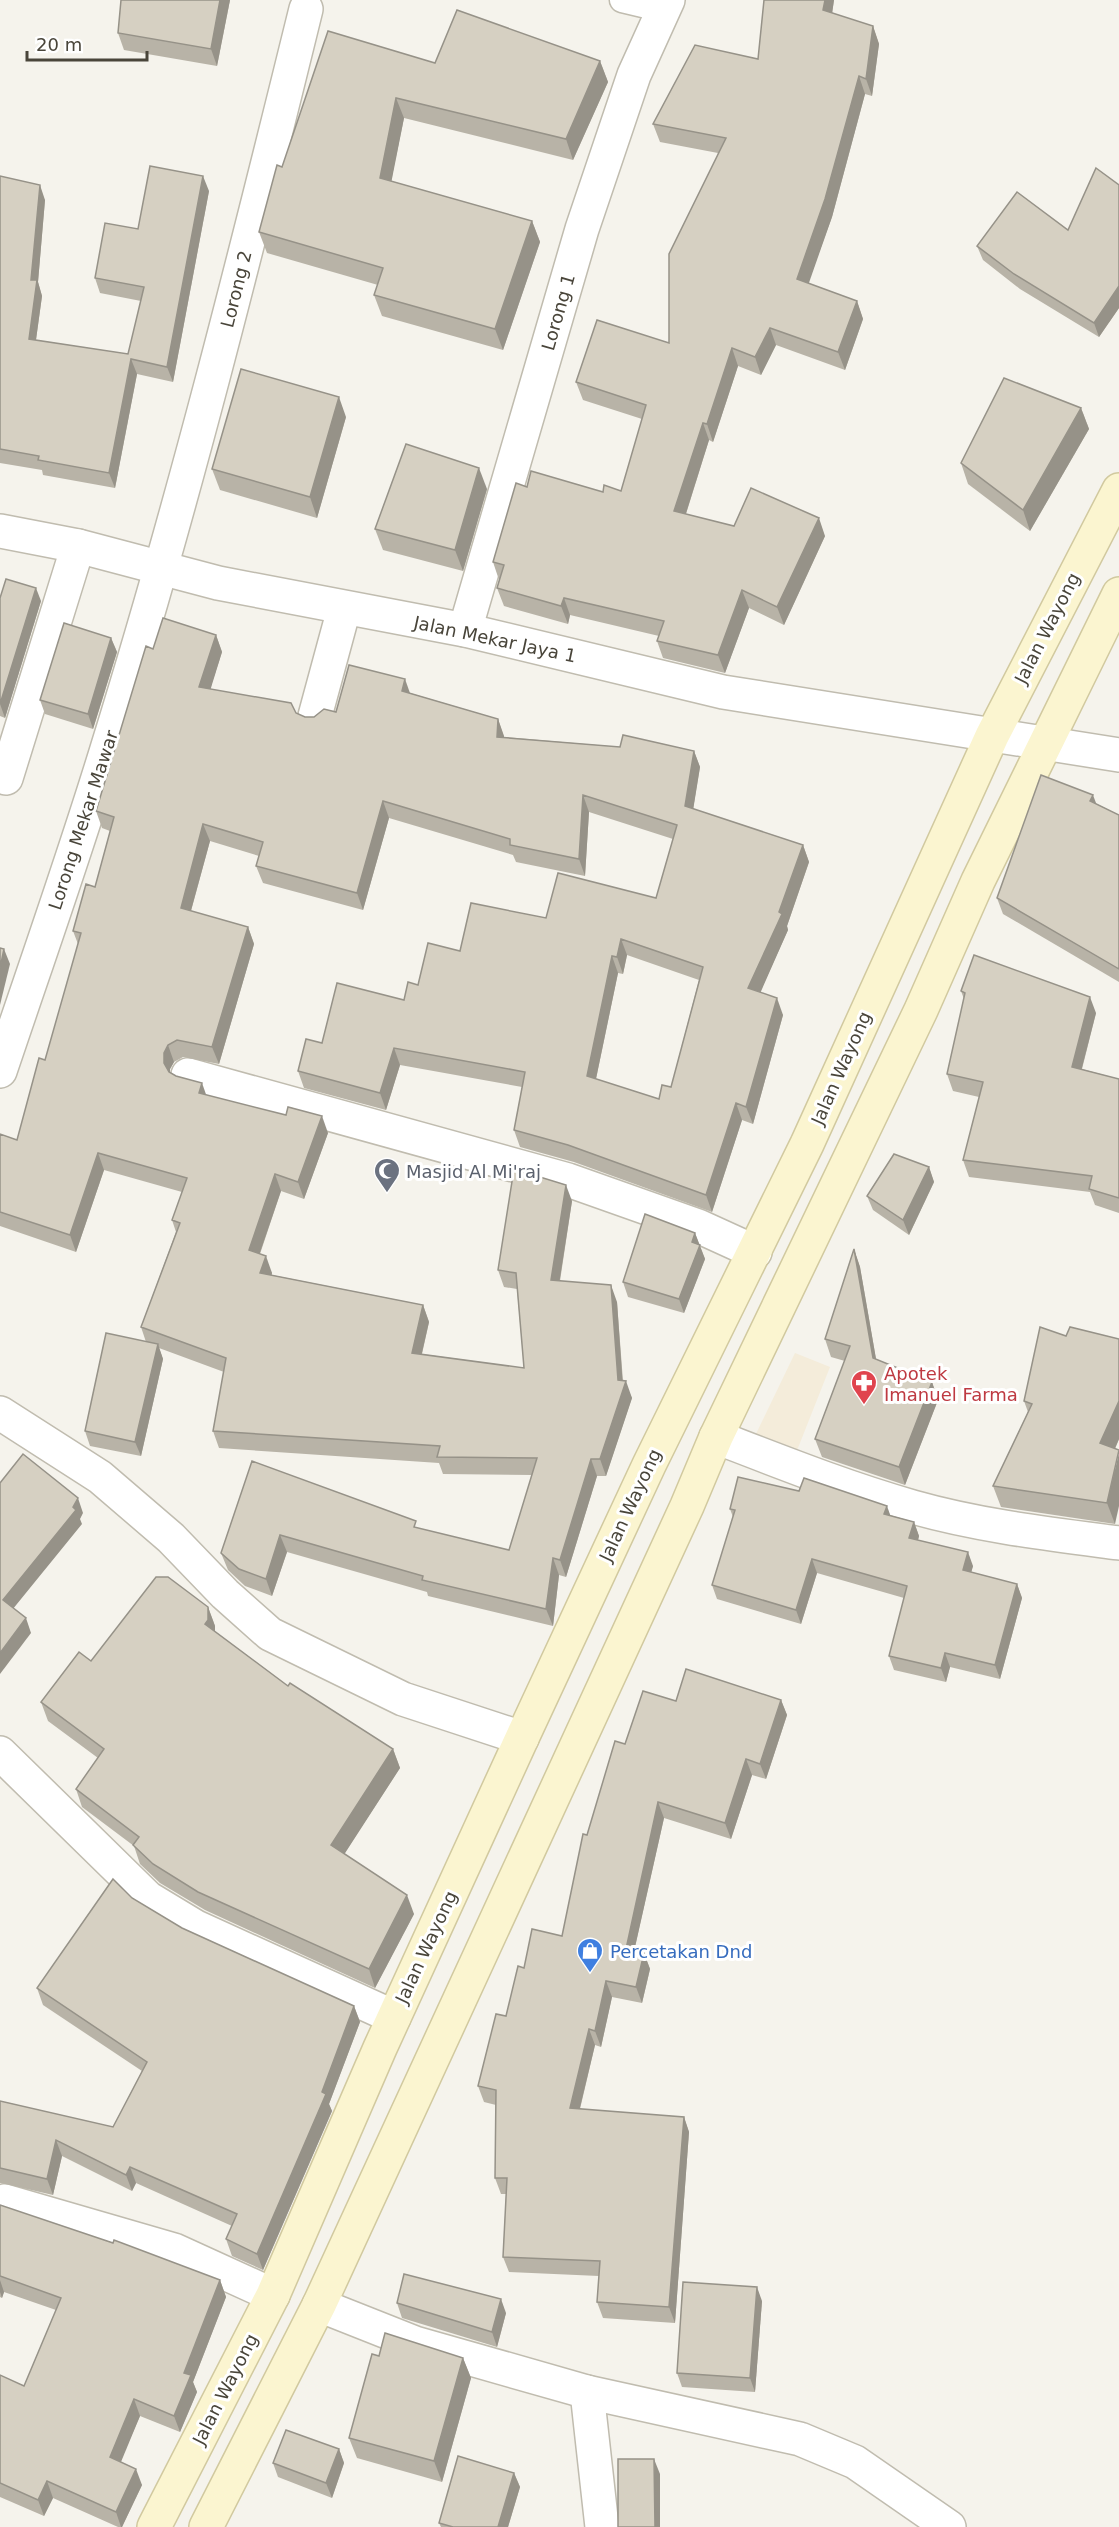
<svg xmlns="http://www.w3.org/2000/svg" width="1119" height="2527" viewBox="0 0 1119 2527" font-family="'DejaVu Sans',sans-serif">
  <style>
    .commercial { fill: #f4ecda }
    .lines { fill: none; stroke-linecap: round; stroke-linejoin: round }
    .lane-casing { stroke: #c0bcaf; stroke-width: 27 }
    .street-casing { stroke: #c0bcaf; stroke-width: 36 }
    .secondary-casing { stroke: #d1c99f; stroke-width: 36 }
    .lane { stroke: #fff; stroke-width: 24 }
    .street { stroke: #fff; stroke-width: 33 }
    .secondary { stroke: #fbf5d0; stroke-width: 33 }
    .wall { fill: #b8b3a7; fill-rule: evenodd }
    .shaded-wall { fill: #969288 }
    .building { fill: #d6d0c2; stroke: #969288; stroke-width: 1.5; fill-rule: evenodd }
    .labels { text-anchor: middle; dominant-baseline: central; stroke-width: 6; stroke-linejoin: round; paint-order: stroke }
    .street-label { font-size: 18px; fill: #49453a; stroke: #fff }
    .worship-label { font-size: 18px; fill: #5b616d; stroke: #fff; text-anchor: start }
    .health-label { font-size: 18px; fill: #be3a42; stroke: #fff; text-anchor: start }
    .shop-label { font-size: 18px; fill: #366cbe; stroke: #fff; text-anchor: start }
  </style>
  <rect width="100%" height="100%" fill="#f5f3ec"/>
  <polygon class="commercial" points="795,1353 830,1367 796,1453 755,1436"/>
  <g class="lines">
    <defs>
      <polyline id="lane" points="622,0 664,10"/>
      <g id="street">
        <polyline points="0,531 78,546 218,583 465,630 723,692 1119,755"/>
        <polyline points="465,630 582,229 634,75 668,0"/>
        <polyline points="315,716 344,609"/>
        <polyline points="6,778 78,546"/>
        <path d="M0,1071c36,-107 74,-214 107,-322 76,-244 138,-492 199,-740"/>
        <polyline points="188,1075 568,1180 698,1226 755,1252"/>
        <polyline points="0,1413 100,1477 171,1538 225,1594 270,1634 403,1699 522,1738"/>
        <path d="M716,1437c65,25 130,51 197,70 67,19 137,27 206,36"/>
        <polyline points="0,1753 148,1898 196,1927 394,2017"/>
        <polyline points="5,2201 174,2250 273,2295"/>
        <polyline points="319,2305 415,2343 587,2392 800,2439 855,2462 949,2527"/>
        <polyline points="587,2392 602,2527"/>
      </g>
      <g id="secondary">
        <polyline points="154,2527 273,2295 380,2048 522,1738 649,1465 807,1144 992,736 1119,490"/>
        <polyline points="206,2527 319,2305 687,1506 716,1437 921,1010 978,881 1119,594"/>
      </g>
    </defs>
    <use href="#lane" class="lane-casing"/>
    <use href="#street" class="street-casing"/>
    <use href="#secondary" class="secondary-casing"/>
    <use href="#lane" class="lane"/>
    <use href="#street" class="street"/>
    <use href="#secondary" class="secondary"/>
  </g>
  <g class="wall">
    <polygon points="230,0 217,66 124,50 118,33"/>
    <polygon points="764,0 834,0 832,13 873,26 879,44 872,96 865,94 832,217 808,283 857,301 863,319 845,370 776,345 761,375 738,366 713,442 709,440 686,514 734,526 825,536 784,625 749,608 725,673 663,658 657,641 659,636 570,615 568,624 504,606 497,588 499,580 493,562 527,487 603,492 621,491 642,419 583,400 576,382 669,343 718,153 660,142 653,124 758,59"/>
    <polygon points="600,61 608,82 573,160 404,118 391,181 532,221 540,242 503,350 382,316 374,295 378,285 267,253 259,232 282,167 435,63"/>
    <polygon points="0,176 45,200 38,282 42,296 36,340 128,354 141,301 100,293 95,278 138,229 209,191 173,382 137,374 115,488 43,475 42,470 0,463"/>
    <polygon points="1119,185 1119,308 1099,337 1020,289 983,260 977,246 1068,230"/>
    <polygon points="1081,408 1089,429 1030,531 968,484 961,463"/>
    <polygon points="346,417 317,518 220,490 212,469"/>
    <polygon points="487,489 463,571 383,550 375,529"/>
    <polygon points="0,598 41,601 5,718 0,716"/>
    <path d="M216,635l6,17 -12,37 86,24 9,4h9l96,-24 88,26 6,18 116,10 74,4 6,16 -7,42 110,36 6,17 -22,64 1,4 -28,62 23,23 -30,109 -11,-4 -30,92 -138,-50 -54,-15 -6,-17 8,-43 -122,-22 -14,45 -82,-22 -6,-17 24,-28 82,-43 14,-15 42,-34 86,-33 110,-20 17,-59 -84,-27 -4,64 -69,-14 -3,-7 -124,-37 -26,92 -100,-27 -7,-17 3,-10 -49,-15 -19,70 57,16 6,17 -35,120 -36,-7 -9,5 -4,7v3l36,23 122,38 -24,66 -23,-8 -21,63 12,19v2l151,30 6,17 -7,32 102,14 -7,-79 -13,-2 -6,-17 74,-69 -12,80 57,21 6,79 9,17 -26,78h-9l-31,101 -7,-2 -6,51 -125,-30 -1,-4 -140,-40 -15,44 -27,-10 -17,-16 -7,-17 31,-92 167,68 90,21 23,-75 -89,-1 -4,-11 -220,-15 -6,-17 11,-59 -65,-24 4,11 -22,97 -51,-10 -5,-15 61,-89 -5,-15 35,-95 -4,-12 10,-28 -78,-22 -28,82 -76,-26v-92l17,6 28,-80 33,-116 -5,-13 22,-44 15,-56 -8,-3 -6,-17 57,-162zM627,955l72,25 -28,107 -12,12 -63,-20 22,-106 5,1z"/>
    <polygon points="111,638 117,652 93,729 45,714 40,700"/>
    <polygon points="1097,804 1119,815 1119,982 1003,914 997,898"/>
    <polygon points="961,991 1096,1013 1082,1069 1119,1079 1119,1213 1095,1205 1090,1192 969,1177 963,1160 979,1097 953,1091 947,1074 964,999"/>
    <polygon points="929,1167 934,1182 909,1235 873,1210 867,1196"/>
    <polygon points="695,1233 705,1259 684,1313 628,1297 623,1282"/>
    <polygon points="854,1249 860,1267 876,1359 932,1382 938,1400 905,1485 822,1457 815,1439 845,1361 831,1357 825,1339"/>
    <polygon points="1066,1336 1119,1339 1119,1439 1115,1449 1115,1524 1001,1507 993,1486 1028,1412 1024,1401"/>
    <polygon points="730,1509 890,1515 914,1522 919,1536 918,1540 973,1566 971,1572 1017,1584 1022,1598 1000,1679 950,1667 946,1682 894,1670 889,1656 904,1598 817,1573 801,1624 717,1599 712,1585 733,1517"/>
    <polygon points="208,1607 215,1626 215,1632 288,1686 393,1749 400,1768 344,1854 414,1914 375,1988 205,1910 160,1883 140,1864 134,1846 82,1807 76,1789 98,1758 48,1721 41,1702 91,1661"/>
    <polygon points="781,1700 787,1715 766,1779 752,1775 731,1839 664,1818 634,1951 644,1953 650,1969 642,2003 612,1997 601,2047 595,2045 580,2109 684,2117 689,2132 675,2323 603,2318 597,2302 599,2276 509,2272 503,2257 506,2194 501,2194 495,2178 496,2105 484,2102 478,2086 506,2016 524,1968 562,1936 587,1835 625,1744 676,1701"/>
    <polygon points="132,1898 182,1928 354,2006 360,2022 329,2104 332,2111 263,2270 232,2256 226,2239 232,2226 136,2183 132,2191 62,2156 53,2195 1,2183 0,2183 0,2101 113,2127 142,2071 43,2005 37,1988"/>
    <polygon points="0,2205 220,2280 226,2297 193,2382 197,2392 180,2432 140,2416 120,2462 142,2485 122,2527 118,2527 53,2498 44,2516 0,2497 0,2375 24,2386 56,2310 4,2292 2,2298 0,2297"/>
    <polygon points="762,2301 755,2392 682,2387 677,2373"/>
    <polygon points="397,2303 506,2313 497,2347 402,2318"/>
    <polygon points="379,2356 463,2358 471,2378 442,2482 357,2458 349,2438"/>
    <polygon points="339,2449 344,2463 332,2498 278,2477 273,2463"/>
    <polygon points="514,2473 520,2487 508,2527 441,2527 439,2523"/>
  </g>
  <g class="shaded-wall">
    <polygon points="220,0 230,0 217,66 211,49"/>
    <polygon points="825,0 834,0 830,28 823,10"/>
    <polygon points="873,26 879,44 872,96 866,79"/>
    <polygon points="600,61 608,82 573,160 566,139"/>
    <polygon points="859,76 865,94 832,217 804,297 797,279"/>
    <polygon points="396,98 404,118 388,199 380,178"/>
    <polygon points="203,176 209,191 173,382 167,367"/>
    <polygon points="40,185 45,200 38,282 42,296 34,354 29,339 31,280"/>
    <polygon points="532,221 540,242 503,350 495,329"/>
    <polygon points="1119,286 1119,308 1099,337 1094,323"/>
    <polygon points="857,301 863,319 845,370 838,352"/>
    <polygon points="770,328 776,345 761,375 755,357"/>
    <polygon points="732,348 738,366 713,442 707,424"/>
    <polygon points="131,359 137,374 115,488 109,473"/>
    <polygon points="339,397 346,417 317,518 310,497"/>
    <polygon points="1081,408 1089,429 1030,531 1023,510"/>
    <polygon points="703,423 709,440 681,529 674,511"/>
    <polygon points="479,468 487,489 463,571 455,550"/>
    <polygon points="819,518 825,536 784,625 777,607"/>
    <polygon points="36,588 41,601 5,718 0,704"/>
    <polygon points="742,590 749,608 725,673 718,655"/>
    <polygon points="564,598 570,615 568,624 561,606"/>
    <polygon points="216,635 222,652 206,704 199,687"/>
    <polygon points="111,638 117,652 93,729 88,714"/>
    <polygon points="405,679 411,696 402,691"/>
    <polygon points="498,719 504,736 503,753 497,737"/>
    <polygon points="694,751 700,767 691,823 685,806"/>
    <polygon points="583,795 589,812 585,876 579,859"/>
    <polygon points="1093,795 1099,811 1090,801"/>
    <polygon points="383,801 389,818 363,910 357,893"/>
    <polygon points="203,824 210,841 187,925 181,908"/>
    <polygon points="803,845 809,862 787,926 788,930 755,1005 748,988 779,912"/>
    <polygon points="248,927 254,944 219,1064 212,1047"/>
    <polygon points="621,939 627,955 623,974 617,957"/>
    <polygon points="4,949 10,964 0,1005 0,968"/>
    <polygon points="612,956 618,973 593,1093 587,1076"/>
    <polygon points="1090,997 1096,1013 1078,1083 1072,1067"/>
    <polygon points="777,998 783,1015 753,1124 746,1107"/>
    <polygon points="168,1045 174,1062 170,1069 170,1080 164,1063 164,1053"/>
    <polygon points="394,1048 400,1065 386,1110 380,1093"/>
    <polygon points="202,1083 208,1100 199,1093"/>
    <polygon points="736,1103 742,1120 712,1212 706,1195"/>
    <polygon points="322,1116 328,1133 304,1199 298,1182"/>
    <polygon points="98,1153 104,1170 76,1252 70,1235"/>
    <polygon points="929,1167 934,1182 909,1235 903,1220"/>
    <polygon points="275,1174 281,1191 255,1267 249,1250"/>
    <polygon points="566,1185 572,1201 557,1297 551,1280"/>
    <polygon points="695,1233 705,1259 684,1313 679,1299 692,1242"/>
    <polygon points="854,1249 860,1267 879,1376 873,1358"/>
    <polygon points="266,1256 272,1273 266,1290 260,1273"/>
    <polygon points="611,1285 617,1302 623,1388 626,1381 632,1398 606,1476 600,1459 618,1380"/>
    <polygon points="423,1305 429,1322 418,1370 412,1353"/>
    <polygon points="158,1344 163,1359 141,1456 135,1442"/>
    <polygon points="932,1382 938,1400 905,1485 899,1467"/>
    <polygon points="1119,1401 1119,1439 1108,1464 1100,1443"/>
    <polygon points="1119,1453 1119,1506 1115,1524 1107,1503"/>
    <polygon points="591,1459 597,1476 566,1577 560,1560"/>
    <polygon points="78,1498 83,1513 80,1519 82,1524 8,1615 3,1600 73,1507"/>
    <polygon points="887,1506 892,1520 884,1514"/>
    <polygon points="914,1522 919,1536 915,1552 909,1538"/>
    <polygon points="280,1535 287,1552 272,1596 266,1579"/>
    <polygon points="968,1552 973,1566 968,1584 963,1570"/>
    <polygon points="553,1558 559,1575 553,1626 546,1609"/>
    <polygon points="812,1559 817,1573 801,1624 796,1610"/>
    <polygon points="1017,1584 1022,1598 1000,1679 995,1665"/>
    <polygon points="208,1607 215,1626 215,1639 205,1624"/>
    <polygon points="26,1618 31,1633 0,1674 0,1653"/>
    <polygon points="945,1653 950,1667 946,1682 941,1668"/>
    <polygon points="781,1700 787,1715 766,1779 760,1764"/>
    <polygon points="393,1749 400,1768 338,1864 331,1845"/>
    <polygon points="746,1759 752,1775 731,1839 725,1823"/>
    <polygon points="658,1802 664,1818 631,1965 626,1949"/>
    <polygon points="407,1895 414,1914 375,1988 369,1969"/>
    <polygon points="644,1953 650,1969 642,2003 636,1987"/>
    <polygon points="606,1981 612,1997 601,2047 595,2031"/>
    <polygon points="354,2006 360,2022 329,2104 332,2111 263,2270 257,2254 322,2092"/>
    <polygon points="589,2029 595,2045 576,2124 570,2108"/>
    <polygon points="684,2117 689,2132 675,2323 669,2307"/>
    <polygon points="56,2140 62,2156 53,2195 47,2179"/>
    <polygon points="130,2167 136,2183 132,2191 126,2175"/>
    <polygon points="0,2280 4,2292 2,2298 0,2292"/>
    <polygon points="220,2280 226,2297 193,2382 197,2392 180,2432 174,2416 184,2373"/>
    <polygon points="757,2287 762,2301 755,2392 750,2378"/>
    <polygon points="501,2299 506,2313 497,2347 492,2332"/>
    <polygon points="463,2358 471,2378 442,2482 434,2461"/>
    <polygon points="134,2399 140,2416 116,2474 110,2457"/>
    <polygon points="339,2449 344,2463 332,2498 326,2483"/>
    <polygon points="654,2459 660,2474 660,2527 655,2527"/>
    <polygon points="136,2469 142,2485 122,2527 121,2527 116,2512"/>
    <polygon points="514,2473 520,2487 508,2527 498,2527"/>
    <polygon points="47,2481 53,2498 44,2516 38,2500"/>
  </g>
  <g class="building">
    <polygon points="121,0 220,0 211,49 118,33"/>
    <polygon points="764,0 825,0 823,10 873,26 866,79 859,76 825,199 797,279 857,301 838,352 770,328 755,357 732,348 707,424 703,423 674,511 734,526 751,488 819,518 777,607 742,590 718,655 657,641 664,621 564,598 561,606 497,588 504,565 493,562 516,483 527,487 531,471 603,492 604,485 621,491 646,405 576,382 597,320 669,343 669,254 726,138 653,124 695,45 758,59"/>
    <polygon points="457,10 600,61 566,139 396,98 380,178 532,221 495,329 374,295 383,268 259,232 277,165 282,167 328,31 435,63"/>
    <polygon points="150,166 203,176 167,367 131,359 109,473 38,460 39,456 0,449 0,176 40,185 31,280 37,280 29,339 128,354 144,287 95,278 105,223 138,229"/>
    <polygon points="1096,168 1119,185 1119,286 1094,323 1014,274 977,246 1017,192 1068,230"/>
    <polygon points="241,369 339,397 310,497 212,469"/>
    <polygon points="1004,378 1081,408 1023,510 961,463"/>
    <polygon points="406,444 479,468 455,550 375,529"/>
    <polygon points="6,579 36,588 0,704 0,598"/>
    <path d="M163,618l53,17 -17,52 92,16 5,10 9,4h9l10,-8 12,3 13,-47 56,14 -3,12 96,28 -1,18 123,10 3,-12 71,16 -9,55 118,39 -24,67 3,2 -34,74 29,10 -31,109 -10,-4 -30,92 -138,-50 -54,-15 11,-58 -131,-24 -14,45 -82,-22 8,-32 16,4 15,-60 67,17 4,-18 10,3 10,-42 32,8 11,-48 75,15 12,-45 98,25 21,-73 -94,-30 -4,64 -69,-14v-6l-127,-38 -26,92 -101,-27 7,-24 -60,-18 -22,84 67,19 -36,120 -35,-7 -9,5 -4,8v10l5,9 7,4 26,7 -3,10 87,22 2,-8 34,9 -24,66 -23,-8 -26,76 17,6 -6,17 163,32 -11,48 112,15 -8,-95 -18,-3 16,-101 52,16 -15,95 60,5 7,95 8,1 -26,78h-9l-31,101 -7,-2 -7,51 -124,-29 1,-4 -143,-41 -14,44 -27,-10 -18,-16 31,-92 164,60 -2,6 95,23 28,-92 -100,-1 3,-11 -227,-15 13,-73 -85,-31 39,-104 -8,-3 15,-42 -89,-25 -28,82 -70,-23v-78l17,6 22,-82 6,2 36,-127 -8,-2 13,-47 9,3 19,-70 -18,-6 50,-165 7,3zM621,939l82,28 -32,120 -9,-2 -3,14 -72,-23 25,-120 5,1z"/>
    <polygon points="64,623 111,638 88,714 40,700"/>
    <polygon points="1041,775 1093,795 1090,801 1119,815 1119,969 997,898"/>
    <polygon points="0,948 4,949 0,968"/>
    <polygon points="974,955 1090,997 1072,1067 1119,1079 1119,1198 1089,1189 1092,1176 963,1160 983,1082 947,1074 965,993 961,991"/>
    <polygon points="894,1154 929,1167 903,1220 867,1196"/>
    <polygon points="645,1214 695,1233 692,1242 700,1245 679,1299 623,1282"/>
    <polygon points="854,1249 873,1358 932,1382 899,1467 815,1439 850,1346 825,1339"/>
    <polygon points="1040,1327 1066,1336 1070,1327 1119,1339 1119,1401 1100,1443 1119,1450 1107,1503 993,1486 1032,1404 1024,1401"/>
    <polygon points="106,1333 158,1344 135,1442 85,1431"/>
    <polygon points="23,1454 78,1498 73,1507 76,1510 3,1600 26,1618 0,1653 0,1483"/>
    <polygon points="738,1477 799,1491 804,1478 887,1506 884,1514 914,1522 909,1538 968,1552 963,1570 1017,1584 995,1665 945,1653 941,1668 889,1656 907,1586 812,1559 796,1610 712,1585 735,1510 730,1509"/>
    <polygon points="156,1577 168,1577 208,1607 208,1620 205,1624 288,1686 290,1683 393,1749 331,1845 407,1895 369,1969 198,1892 153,1864 133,1845 139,1837 76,1789 104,1749 41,1702 79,1652 91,1661"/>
    <polygon points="686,1669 781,1700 760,1764 746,1759 725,1823 658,1802 626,1949 644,1953 636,1987 606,1981 595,2031 589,2029 570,2108 684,2117 669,2307 597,2302 600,2261 503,2257 507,2178 495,2178 496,2090 478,2086 496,2014 506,2016 518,1966 524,1968 532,1929 562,1936 583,1834 587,1835 615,1741 625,1744 643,1691 676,1701"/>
    <polygon points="113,1879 132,1898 182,1928 354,2006 322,2092 326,2094 257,2254 226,2239 237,2214 130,2167 126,2175 56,2140 47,2179 0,2168 0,2101 113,2127 147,2062 37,1988"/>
    <polygon points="0,2205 113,2243 114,2240 220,2280 184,2373 191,2375 174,2416 134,2399 110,2457 136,2469 116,2512 47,2481 38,2500 0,2483 0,2375 24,2386 61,2298 0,2276"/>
    <polygon points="404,2274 501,2299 492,2332 397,2303"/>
    <polygon points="683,2282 757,2287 750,2378 677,2373"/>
    <polygon points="385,2333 463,2358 434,2461 349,2438 372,2354 379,2356"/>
    <polygon points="286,2430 339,2449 326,2483 273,2463"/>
    <polygon points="458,2456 514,2473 498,2527 453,2527 439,2523"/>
    <polygon points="618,2459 654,2459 655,2527 618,2527"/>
  </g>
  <defs>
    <symbol id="mosque-pin" viewBox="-11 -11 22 30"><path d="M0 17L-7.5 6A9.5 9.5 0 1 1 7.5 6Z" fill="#6b7280" stroke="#fff"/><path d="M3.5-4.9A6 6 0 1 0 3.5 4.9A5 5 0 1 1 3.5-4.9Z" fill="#fff"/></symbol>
    <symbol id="pharmacy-pin" viewBox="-11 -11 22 30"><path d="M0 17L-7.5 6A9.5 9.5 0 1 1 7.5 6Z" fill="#e0444e" stroke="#fff"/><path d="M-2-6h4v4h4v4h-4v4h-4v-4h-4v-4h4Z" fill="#fff"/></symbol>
    <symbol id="shop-pin" viewBox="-11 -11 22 30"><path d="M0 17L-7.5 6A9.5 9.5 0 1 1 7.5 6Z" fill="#3f7fe0" stroke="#fff"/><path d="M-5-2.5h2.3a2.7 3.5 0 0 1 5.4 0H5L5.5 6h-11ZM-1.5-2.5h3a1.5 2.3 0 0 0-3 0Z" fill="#fff"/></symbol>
  </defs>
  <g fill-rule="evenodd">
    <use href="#mosque-pin" x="372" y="1156" width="30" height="40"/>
    <use href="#pharmacy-pin" x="849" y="1368" width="30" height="40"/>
    <use href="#shop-pin" x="575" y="1936" width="30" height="40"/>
  </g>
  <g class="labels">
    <g class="street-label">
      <text transform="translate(236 289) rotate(-76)">Lorong 2</text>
      <text transform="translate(558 312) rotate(-74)">Lorong 1</text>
      <text transform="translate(1047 628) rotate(-63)">Jalan Wayong</text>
      <text transform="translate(495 639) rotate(12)">Jalan Mekar Jaya 1</text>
      <text transform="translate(83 820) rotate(-72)">Lorong Mekar Mawar</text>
      <text transform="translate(841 1068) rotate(-66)">Jalan Wayong</text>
      <text transform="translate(630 1505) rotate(-65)">Jalan Wayong</text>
      <text transform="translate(426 1947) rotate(-65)">Jalan Wayong</text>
      <text transform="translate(225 2389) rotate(-63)">Jalan Wayong</text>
    </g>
    <g class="worship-label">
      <text x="406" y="1171">Masjid Al Mi'raj</text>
    </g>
    <g class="health-label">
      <text x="884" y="1373">Apotek<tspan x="884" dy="21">Imanuel Farma</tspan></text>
    </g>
    <g class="shop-label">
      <text x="610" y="1951">Percetakan Dnd</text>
    </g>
  </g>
  <path d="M27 51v9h120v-9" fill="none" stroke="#49453a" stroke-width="3"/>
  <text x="36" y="51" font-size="18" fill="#49453a" stroke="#ffffff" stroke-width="4.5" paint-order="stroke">20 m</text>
</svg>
